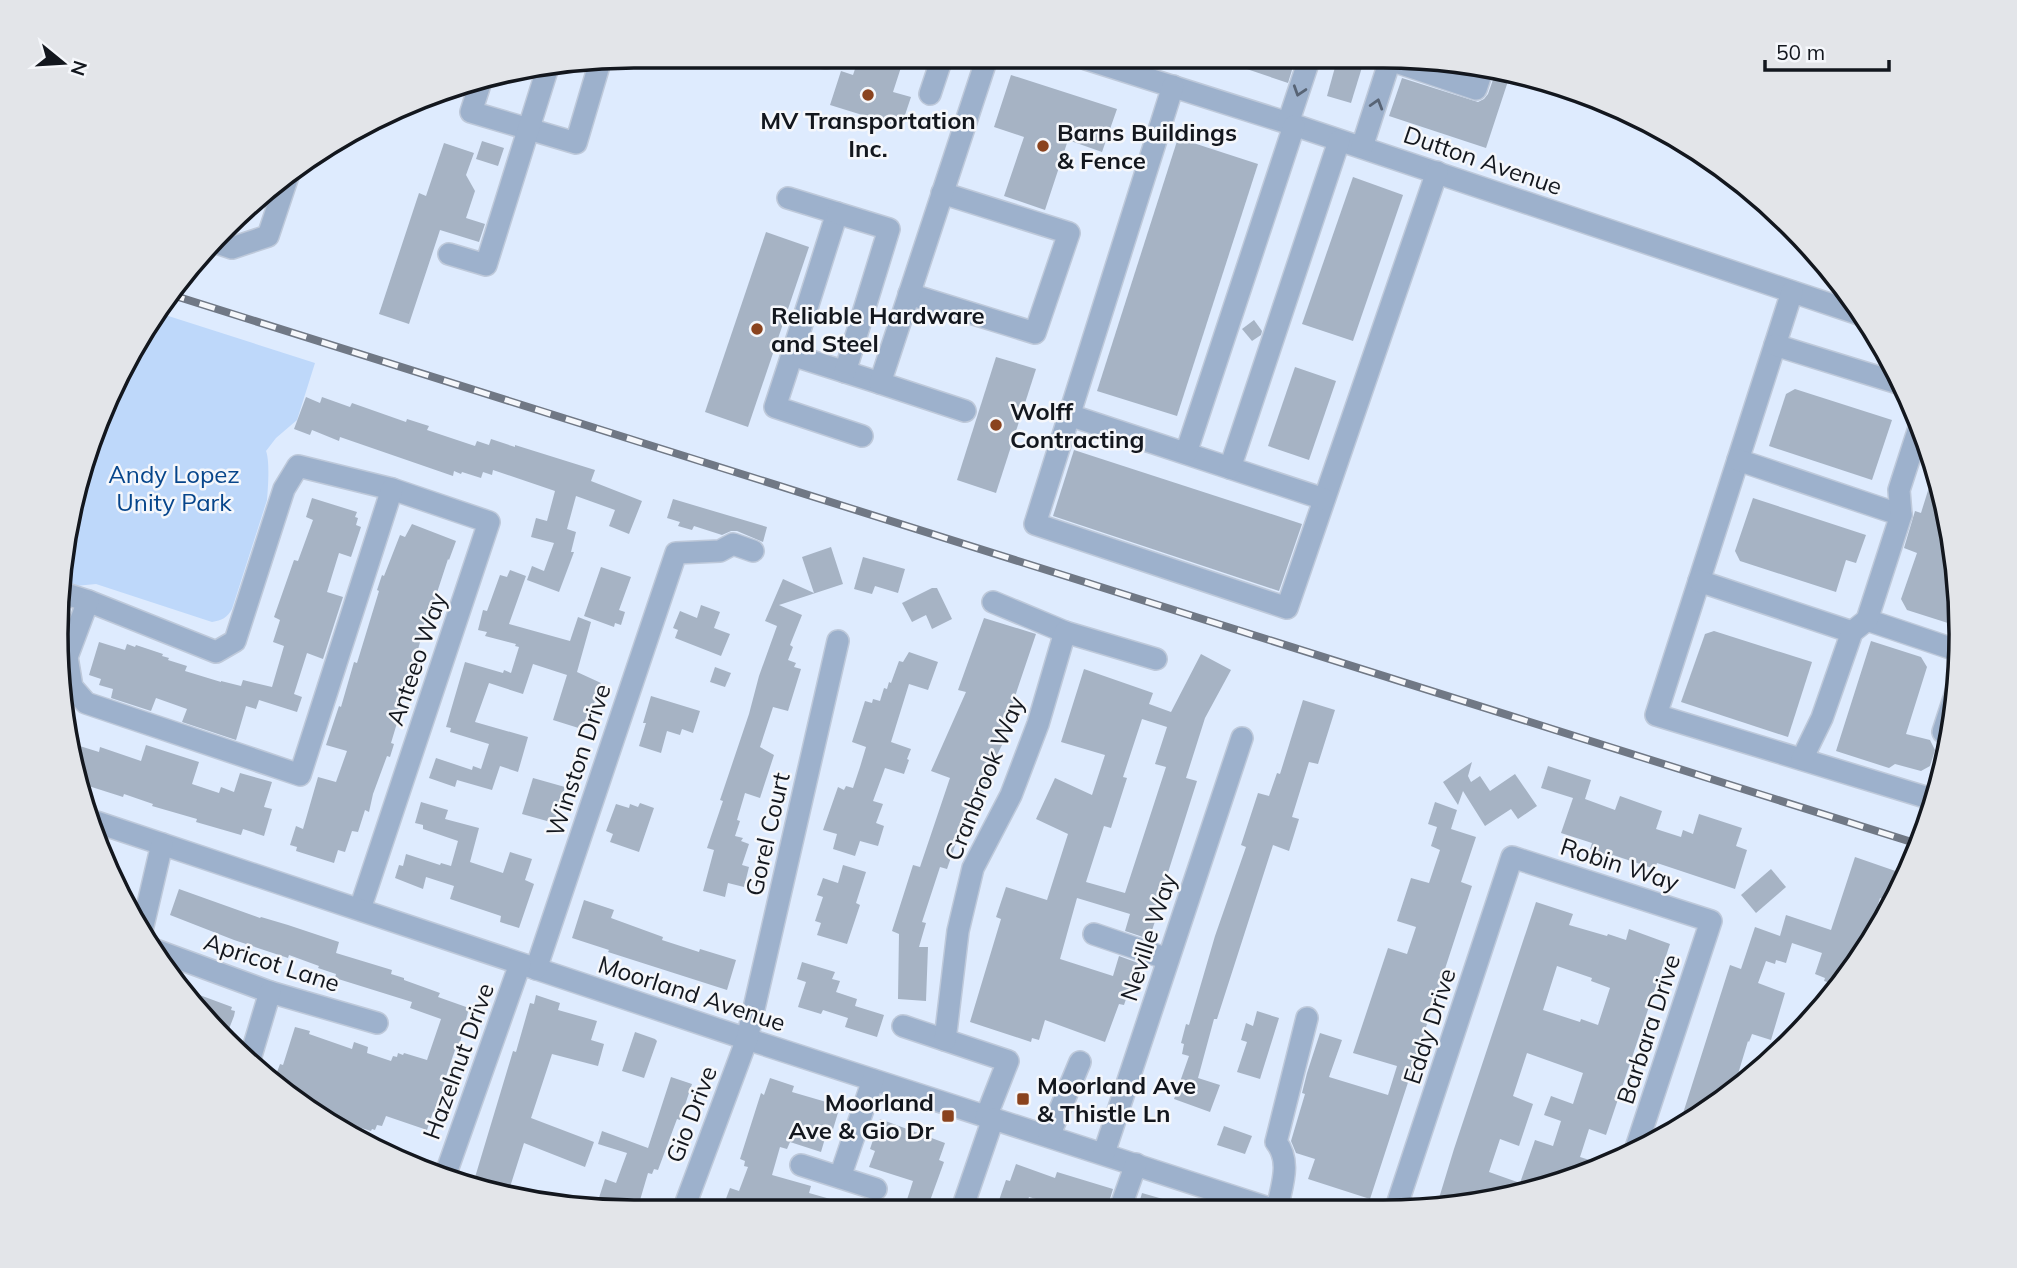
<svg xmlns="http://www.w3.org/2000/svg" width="2017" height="1268" viewBox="0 0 2017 1268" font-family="Mulish,sans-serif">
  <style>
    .green { fill: #bed8fa }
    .building { fill: #a6b3c4; fill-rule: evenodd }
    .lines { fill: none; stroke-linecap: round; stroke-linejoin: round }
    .minor-casing { stroke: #bec9da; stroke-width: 24 }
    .minor { stroke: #9db1cc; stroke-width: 21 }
    .rail-casing { stroke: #707885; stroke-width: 8 }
    .rail { stroke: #f5f7fb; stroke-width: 5; stroke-dasharray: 16; stroke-linecap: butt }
    .oneway { stroke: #586475 }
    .poi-dot { fill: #8a431e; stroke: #f5f7fb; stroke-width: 2.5 }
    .labels { text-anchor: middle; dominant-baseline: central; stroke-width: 5; stroke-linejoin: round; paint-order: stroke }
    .poi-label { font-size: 24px; font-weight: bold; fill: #13171e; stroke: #f5f7fb; text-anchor: start }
    .street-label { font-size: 24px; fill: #13171e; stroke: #f5f7fb }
    .park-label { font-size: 24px; fill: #06458b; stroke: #f5f7fb }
    .rim { fill: none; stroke: #13171e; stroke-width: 3.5 }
  </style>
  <rect width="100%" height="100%" fill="#deebfe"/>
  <path class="green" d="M159,313l156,50 -18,57 -21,18 -10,13c4,10 2,37 1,49l-35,109c-5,9 -10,11 -20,13l-116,-38 -21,2 -6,21 2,13 -5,-1 -8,27 -2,-12 31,-186z"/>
  <g class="building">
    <polygon points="859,57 904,58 893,92 911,97 901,127 830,105 841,71 853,75"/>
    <polygon points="1227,60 1295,60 1288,83 1226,62"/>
    <polygon points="1337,60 1350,60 1363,64 1351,103 1327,96"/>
    <polygon points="1496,71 1510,75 1486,148 1389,116 1402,78 1478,102 1484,99 1488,94"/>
    <polygon points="1011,75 1117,109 1102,152 1068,140 1045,210 1004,196 1024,137 994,127"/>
    <polygon points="1178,138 1258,164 1177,416 1097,391"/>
    <polygon points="482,141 504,148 498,166 476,159"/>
    <polygon points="444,143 474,153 466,175 475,191 466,218 485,224 479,242 440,230 409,324 379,314 419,193 426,196"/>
    <polygon points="1353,177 1403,195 1353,341 1302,324"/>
    <polygon points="766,232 809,247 748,427 705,412"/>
    <polygon points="1254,320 1262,331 1261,335 1252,341 1242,329"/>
    <polygon points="996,357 1036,369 996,493 957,480"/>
    <polygon points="1295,367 1336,381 1309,460 1268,446"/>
    <polygon points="1795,389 1892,420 1872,480 1769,446 1786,394"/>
    <polygon points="306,397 320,403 322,397 350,407 352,403 406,422 407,419 429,426 427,430 475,446 477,441 489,445 491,439 515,447 515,445 595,470 591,481 642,501 629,534 609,526 615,510 576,496 567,529 576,532 571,552 574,552 559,592 527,580 532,566 544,571 554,543 531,537 536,518 547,521 555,491 493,470 492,475 483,472 481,478 462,472 461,474 454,471 453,476 340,437 339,441 312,430 310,435 294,429"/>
    <polygon points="1074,450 1302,524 1279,591 1053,516"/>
    <polygon points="1935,468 1956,559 1958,620 1951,624 1907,610 1901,599 1917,553 1904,548 1915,511 1921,513"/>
    <polygon points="312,498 357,512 355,517 358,518 356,525 361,527 351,557 339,553 327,592 343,597 323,659 307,653 294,694 302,697 297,712 259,700 256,709 246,706 236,740 182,722 187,709 156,698 151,711 111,698 113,689 99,685 101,679 89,675 99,642 125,650 127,644 135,647 136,645 163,654 162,656 169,658 168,660 187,666 185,671 221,682 221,681 241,686 243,680 272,687 284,646 273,642 280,620 274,617 294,560 298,561 313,520 306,517"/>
    <polygon points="1753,498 1866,535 1856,563 1846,560 1836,592 1740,561 1735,551"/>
    <polygon points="673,499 767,527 763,542 737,531 731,531 722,535 694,526 692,530 678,526 680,522 667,518"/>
    <polygon points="412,524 456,541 449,560 448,559 431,611 428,610 421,634 422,635 405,697 402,697 394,722 397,723 391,743 394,744 390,757 387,756 373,794 369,812 365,810 358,832 352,831 345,852 338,850 334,863 296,851 297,847 290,845 296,826 303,829 318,777 336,782 347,751 326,745 339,706 341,707 354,662 357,663 379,591 377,590 382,575 384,576 400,535 405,537"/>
    <polygon points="831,547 843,584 779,605 802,615 790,645 793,647 788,660 796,663 794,667 801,669 788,711 773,707 760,747 774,755 760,798 745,793 737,820 740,821 735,836 743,838 741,841 749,844 742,865 749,867 744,887 728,883 725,897 703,891 714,850 707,848 723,801 720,800 749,714 759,676 777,626 765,621 783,579 814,593 802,557"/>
    <polygon points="863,557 905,569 898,593 875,586 872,594 854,589"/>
    <polygon points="601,567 631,577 619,610 625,612 621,625 615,623 614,627 584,616"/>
    <polygon points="510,570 526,576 509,624 570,641 578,617 591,622 577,672 601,683 585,730 553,720 567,675 533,664 523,694 489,683 475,722 528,737 518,772 500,766 492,790 457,780 455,787 429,778 436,758 472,770 473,766 481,769 489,744 450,732 451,728 446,727 465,662 503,673 504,670 511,673 519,647 515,646 516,644 485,636 487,632 478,630 483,610 487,611 500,575 507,577"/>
    <polygon points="932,588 937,588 952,619 932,629 926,615 912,622 902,603"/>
    <polygon points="701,605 720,612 714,628 730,634 721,656 675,638 678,630 673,628 680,611 697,618"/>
    <polygon points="984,618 1036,634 1006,723 1012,725 991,767 993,768 983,792 976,789 966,824 963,823 947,869 940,867 922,922 926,923 919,947 928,947 926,1001 898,999 899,934 892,931 913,865 920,867 950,778 931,771 966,692 958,690"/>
    <polygon points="1714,631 1812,662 1788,737 1681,702 1705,634"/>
    <polygon points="1871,641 1921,657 1927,667 1906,734 1930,740 1935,750 1930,766 1921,771 1895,764 1889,768 1836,751"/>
    <polygon points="909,652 938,662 928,690 909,684 891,742 911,749 907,759 909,760 904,774 885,768 873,801 883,804 876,823 884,826 878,846 860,841 855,856 833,849 837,834 823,830 838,787 844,790 846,786 853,788 860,767 866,747 852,742 865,701 872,703 873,699 880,701 884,688 887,689 889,682 891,683 899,661 903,662"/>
    <path d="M1201,654l30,16 -26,48 -19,60 11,3 -38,120h3l-13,38 -24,-8 5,-17 -53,-16 -17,61 53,17 6,-20 19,7 -14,42 -5,-1 -14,38 -60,-22 -6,20 -7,-2 -1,4 -61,-20 31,-103 -5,-2 10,-30 41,13 21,-66 -32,-15 19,-41 37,17 13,-40 -44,-13 23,-73 69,24 -4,11 22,8zM1142,719l25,8 -12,37 11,3 -41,126 -39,-11 18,-56 7,2 16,-50 -4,-1z"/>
    <polygon points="715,667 731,673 725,687 710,682"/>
    <polygon points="651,696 700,711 693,733 682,729 680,735 667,731 661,753 639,746 646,723 643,723"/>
    <polygon points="1303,700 1335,710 1318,764 1309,762 1292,817 1299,819 1289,851 1273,845 1217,1019 1214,1019 1198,1078 1220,1085 1210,1112 1174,1099 1189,1056 1182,1054 1184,1044 1181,1043 1186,1024 1189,1025 1215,936 1246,847 1241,845 1258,793 1269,796 1277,773 1280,774"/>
    <polygon points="70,743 99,752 100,747 141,761 146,745 199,762 192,784 219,793 221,787 234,792 240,773 272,782 264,807 272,809 264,836 243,829 241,835 196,822 197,819 152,806 153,804 124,794 123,797 76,782"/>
    <polygon points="1472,762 1468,776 1471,782 1480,776 1490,791 1515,774 1537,806 1518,819 1511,809 1485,826 1463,791 1458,805 1443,782"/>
    <polygon points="1548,766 1591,780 1585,799 1615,810 1620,796 1662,811 1656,829 1681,837 1683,830 1693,834 1699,814 1742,828 1736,846 1747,850 1735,889 1657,863 1655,869 1613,855 1612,857 1590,849 1592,843 1561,833 1573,798 1541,788"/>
    <polygon points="533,778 565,787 554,823 522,814"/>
    <polygon points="421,802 448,810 445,819 479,828 470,862 503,873 510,852 532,859 525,880 534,884 519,928 500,922 501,916 450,899 454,886 426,877 423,889 395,878 399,865 403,866 406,854 440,865 441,863 451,866 458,841 423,829 423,825 415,823"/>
    <polygon points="1435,802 1457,810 1451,829 1476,837 1461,882 1472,886 1370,1199 1308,1179 1315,1159 1296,1153 1291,1141 1305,1094 1302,1093 1307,1073 1320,1033 1342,1040 1329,1077 1388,1095 1397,1066 1353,1053 1388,948 1407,954 1416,927 1397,921 1411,878 1429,883 1440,850 1431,846 1437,827 1428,824"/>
    <polygon points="640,803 654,808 639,852 610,842 613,834 606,831 616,804 629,808 630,804 638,807"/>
    <polygon points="1855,857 1907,875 1901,890 1893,902 1880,898 1868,937 1871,938 1841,986 1824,981 1825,978 1815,974 1822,953 1792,943 1786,963 1776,960 1775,964 1766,961 1758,983 1785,993 1771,1040 1752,1034 1749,1042 1748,1041 1738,1074 1750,1078 1679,1126 1730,965 1741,969 1755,927 1780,936 1786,915 1831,930"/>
    <polygon points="843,865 866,872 856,903 860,905 847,944 817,935 821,923 815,921 823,897 817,895 823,878 838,883"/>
    <polygon points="1771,869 1786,887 1756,913 1741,895"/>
    <polygon points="179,889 260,918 261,917 288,925 339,942 336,953 392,970 391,974 404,978 404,980 440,993 438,997 469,1008 458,1050 455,1050 442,1088 445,1089 437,1113 433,1112 427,1130 386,1116 382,1126 377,1125 375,1130 372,1129 371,1131 339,1121 339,1123 329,1120 282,1092 273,1083 280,1064 283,1065 295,1027 310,1031 309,1034 352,1049 354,1042 368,1047 367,1053 391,1061 393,1056 397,1057 398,1053 403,1055 404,1053 427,1060 441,1019 410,1008 412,1002 335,978 336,974 318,968 319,966 289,955 288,958 234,940 170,915"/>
    <polygon points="584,900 614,910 611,918 663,937 662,940 699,952 700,949 736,960 727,990 608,952 609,950 572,938"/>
    <path d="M1536,902l37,12 -4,11 38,11 1,-2 18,6 3,-11 41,15 -64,191 -17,-6 -8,25 -1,3 25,8 -72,27 -97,16 18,-59zM1557,966l35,12 -1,3 19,7 -12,37 -17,-6 -1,3 -37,-12zM1527,1053l56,20 -10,31 -22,-8 -7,19 17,6 -8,25 -18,-6 -15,43 -31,-11 11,-33 19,7 14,-42 -20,-8z"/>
    <polygon points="802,962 835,972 832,979 840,981 836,992 857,999 855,1006 884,1015 877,1037 845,1027 848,1018 823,1010 821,1014 798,1007 806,982 797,979"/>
    <polygon points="186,990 232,1007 231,1010 235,1011 234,1016 227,1034"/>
    <polygon points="536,995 560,1003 558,1010 597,1021 591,1040 604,1044 598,1066 552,1054 531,1118 594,1142 585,1167 524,1143 510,1187 503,1185 501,1192 473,1184 513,1051 516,1052 530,1003 534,1004"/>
    <polygon points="1257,1011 1279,1018 1260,1079 1237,1072 1247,1042 1241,1040 1246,1023 1253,1026"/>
    <polygon points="635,1032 655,1039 657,1041 644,1078 622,1071"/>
    <polygon points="671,1077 692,1084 680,1120 677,1119 658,1170 654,1169 652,1174 648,1173 638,1207 621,1203 619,1207 596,1207 605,1179 616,1183 627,1153 598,1144 602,1131 648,1148"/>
    <polygon points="770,1078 794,1086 792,1092 840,1106 831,1136 826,1135 821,1152 790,1142 787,1149 780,1147 772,1175 811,1186 809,1193 848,1204 848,1208 735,1208 724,1204 730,1188 739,1191 748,1167 744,1166 745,1161 740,1159 761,1093 764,1095"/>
    <polygon points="880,1119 945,1143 939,1160 944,1162 927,1209 904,1209 913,1181 869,1167 875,1151 870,1149"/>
    <polygon points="1224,1126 1252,1136 1245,1154 1217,1145"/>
    <polygon points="1016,1164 1055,1178 1057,1172 1113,1189 1107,1209 1072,1209 1029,1197 1027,1203 1021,1201 1018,1209 996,1209 1006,1180 1010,1181"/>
    <polygon points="1142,1193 1187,1206 1186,1210 1137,1210"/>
  </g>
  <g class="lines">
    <defs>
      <g id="minor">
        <polyline points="826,58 826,57"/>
        <polyline points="1086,59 1288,123 1862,315"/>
        <polyline points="1393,61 1476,89 1483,68"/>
        <polyline points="481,81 471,112 576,143 600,62"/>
        <polyline points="1173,86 1035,524 1287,608 1437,172"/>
        <polyline points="930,94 942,58"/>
        <polyline points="1288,123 1309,60"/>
        <polyline points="1362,147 1390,60"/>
        <polyline points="788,198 837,213 792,355 880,383"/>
        <polyline points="837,213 889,229 845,372"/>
        <polyline points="217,243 232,248 268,236 288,176"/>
        <polyline points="449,254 486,265 547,70"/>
        <polyline points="1792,292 1656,715 1935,800"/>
        <polyline points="909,294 1035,333 1069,233 942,193"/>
        <polyline points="1775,345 1901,384"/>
        <polyline points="792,355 775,407 862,436"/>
        <polyline points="965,411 880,383 987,58"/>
        <polyline points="1069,415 1324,499"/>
        <polyline points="1186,453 1294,126"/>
        <polyline points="1738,460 1901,515"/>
        <polyline points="1230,468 1339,141"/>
        <polyline points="1699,581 1852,632"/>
        <polyline points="63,593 88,601 216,652 235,641 284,489 298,466 392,489 489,522 360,909"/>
        <polyline points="88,601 67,657 72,687 86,703 300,775 392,489"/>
        <polyline points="993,602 1065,632"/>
        <polyline points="1867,620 1959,651"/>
        <polyline points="1943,732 1957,689"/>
        <polyline points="1802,759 1822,718 1852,632 1867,620 1901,515 1899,490 1920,425"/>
        <polyline points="93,821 747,1039 1275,1210"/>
        <polyline points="142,930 162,844"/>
        <polyline points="1094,934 1168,959"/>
        <polyline points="150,948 270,992 377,1023"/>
        <polyline points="536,969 676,553 720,551 733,544 753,551"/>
        <polyline points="903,1026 1008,1061 986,1117"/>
        <polyline points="945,1040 958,931 973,868 1011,795 1038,724 1065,632 1156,659"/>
        <polyline points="250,1059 270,992"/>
        <polyline points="1049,1136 1080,1062"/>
        <polyline points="1104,1153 1242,738"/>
        <polyline points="801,1165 876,1189"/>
        <polyline points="445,1176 520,964"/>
        <polyline points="840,1177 873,1080"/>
        <polyline points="684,1208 747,1039 838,641"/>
        <polyline points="962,1209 993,1119"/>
        <polyline points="1120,1209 1136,1164"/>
        <path d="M1277,1210c4,-23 15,-48 -1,-68l31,-124"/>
        <polyline points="1395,1211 1512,857 1711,921 1634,1154"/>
      </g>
    </defs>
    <use href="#minor" class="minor-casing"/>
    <use href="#minor" class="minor"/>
    <defs>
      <polyline id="rail" points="169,294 1918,844"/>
    </defs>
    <use href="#rail" class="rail-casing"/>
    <use href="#rail" class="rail"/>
  </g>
  <defs><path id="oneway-chevron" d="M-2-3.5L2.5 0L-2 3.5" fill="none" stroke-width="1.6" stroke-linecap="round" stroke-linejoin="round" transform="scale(1.75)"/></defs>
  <g class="oneway">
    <use href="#oneway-chevron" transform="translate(1299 91) rotate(108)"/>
    <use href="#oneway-chevron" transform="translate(1377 104) rotate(-73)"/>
  </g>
  <g class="poi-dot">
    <circle cx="868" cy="95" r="7"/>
    <circle cx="1043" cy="146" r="7"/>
    <circle cx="757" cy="329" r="7"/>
    <circle cx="996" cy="425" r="7"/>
    <rect x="1016" y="1092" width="14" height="14" rx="3.5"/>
    <rect x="941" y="1109" width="14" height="14" rx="3.5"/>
  </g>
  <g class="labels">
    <g class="poi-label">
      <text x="868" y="120" text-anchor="middle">MV Transportation<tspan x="868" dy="28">Inc.</tspan></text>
      <text x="1057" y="132">Barns Buildings<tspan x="1057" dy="28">&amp; Fence</tspan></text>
      <text x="771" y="315">Reliable Hardware<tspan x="771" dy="28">and Steel</tspan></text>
      <text x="1010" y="411">Wolff<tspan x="1010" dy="28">Contracting</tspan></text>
      <text x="1037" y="1085">Moorland Ave<tspan x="1037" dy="28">&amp; Thistle Ln</tspan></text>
      <text x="934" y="1102" text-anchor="end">Moorland<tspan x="934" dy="28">Ave &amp; Gio Dr</tspan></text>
    </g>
    <g class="street-label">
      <text transform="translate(1483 160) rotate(19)">Dutton Avenue</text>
      <text transform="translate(416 659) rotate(-71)">Anteeo Way</text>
      <text transform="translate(578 760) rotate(-72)">Winston Drive</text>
      <text transform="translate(984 778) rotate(-68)">Cranbrook Way</text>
      <text transform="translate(767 834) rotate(-77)">Gorel Court</text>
      <text transform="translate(1620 864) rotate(18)">Robin Way</text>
      <text transform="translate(1148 937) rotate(-72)">Neville Way</text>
      <text transform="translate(272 962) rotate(18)">Apricot Lane</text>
      <text transform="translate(692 993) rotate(18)">Moorland Avenue</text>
      <text transform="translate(1429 1026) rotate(-72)">Eddy Drive</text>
      <text transform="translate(1648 1029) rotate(-72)">Barbara Drive</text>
      <text transform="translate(458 1061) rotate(-70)">Hazelnut Drive</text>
      <text transform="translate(691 1114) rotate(-69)">Gio Drive</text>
    </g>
    <g class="park-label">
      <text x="174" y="474">Andy Lopez<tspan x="174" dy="28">Unity Park</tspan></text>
    </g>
  </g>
  <path d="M0 0H2017V1268H0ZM634 68H1383A566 566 0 0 1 1949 634V634A566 566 0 0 1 1383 1200H634A566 566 0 0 1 68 634V634A566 566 0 0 1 634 68Z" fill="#e3e5e9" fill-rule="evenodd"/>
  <path class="rim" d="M634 68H1383A566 566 0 0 1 1949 634V634A566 566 0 0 1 1383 1200H634A566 566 0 0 1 68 634V634A566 566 0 0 1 634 68Z"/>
  <g transform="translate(63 63) rotate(108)" stroke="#f5f7fb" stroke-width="5" paint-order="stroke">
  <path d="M0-5L12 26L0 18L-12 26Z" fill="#13171e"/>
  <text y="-10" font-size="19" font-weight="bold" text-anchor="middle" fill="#13171e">N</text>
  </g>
  <path d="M1765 60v10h124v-10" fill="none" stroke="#13171e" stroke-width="3.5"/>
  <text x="1776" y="60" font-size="21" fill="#13171e" stroke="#f5f7fb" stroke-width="5" paint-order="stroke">50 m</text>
</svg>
